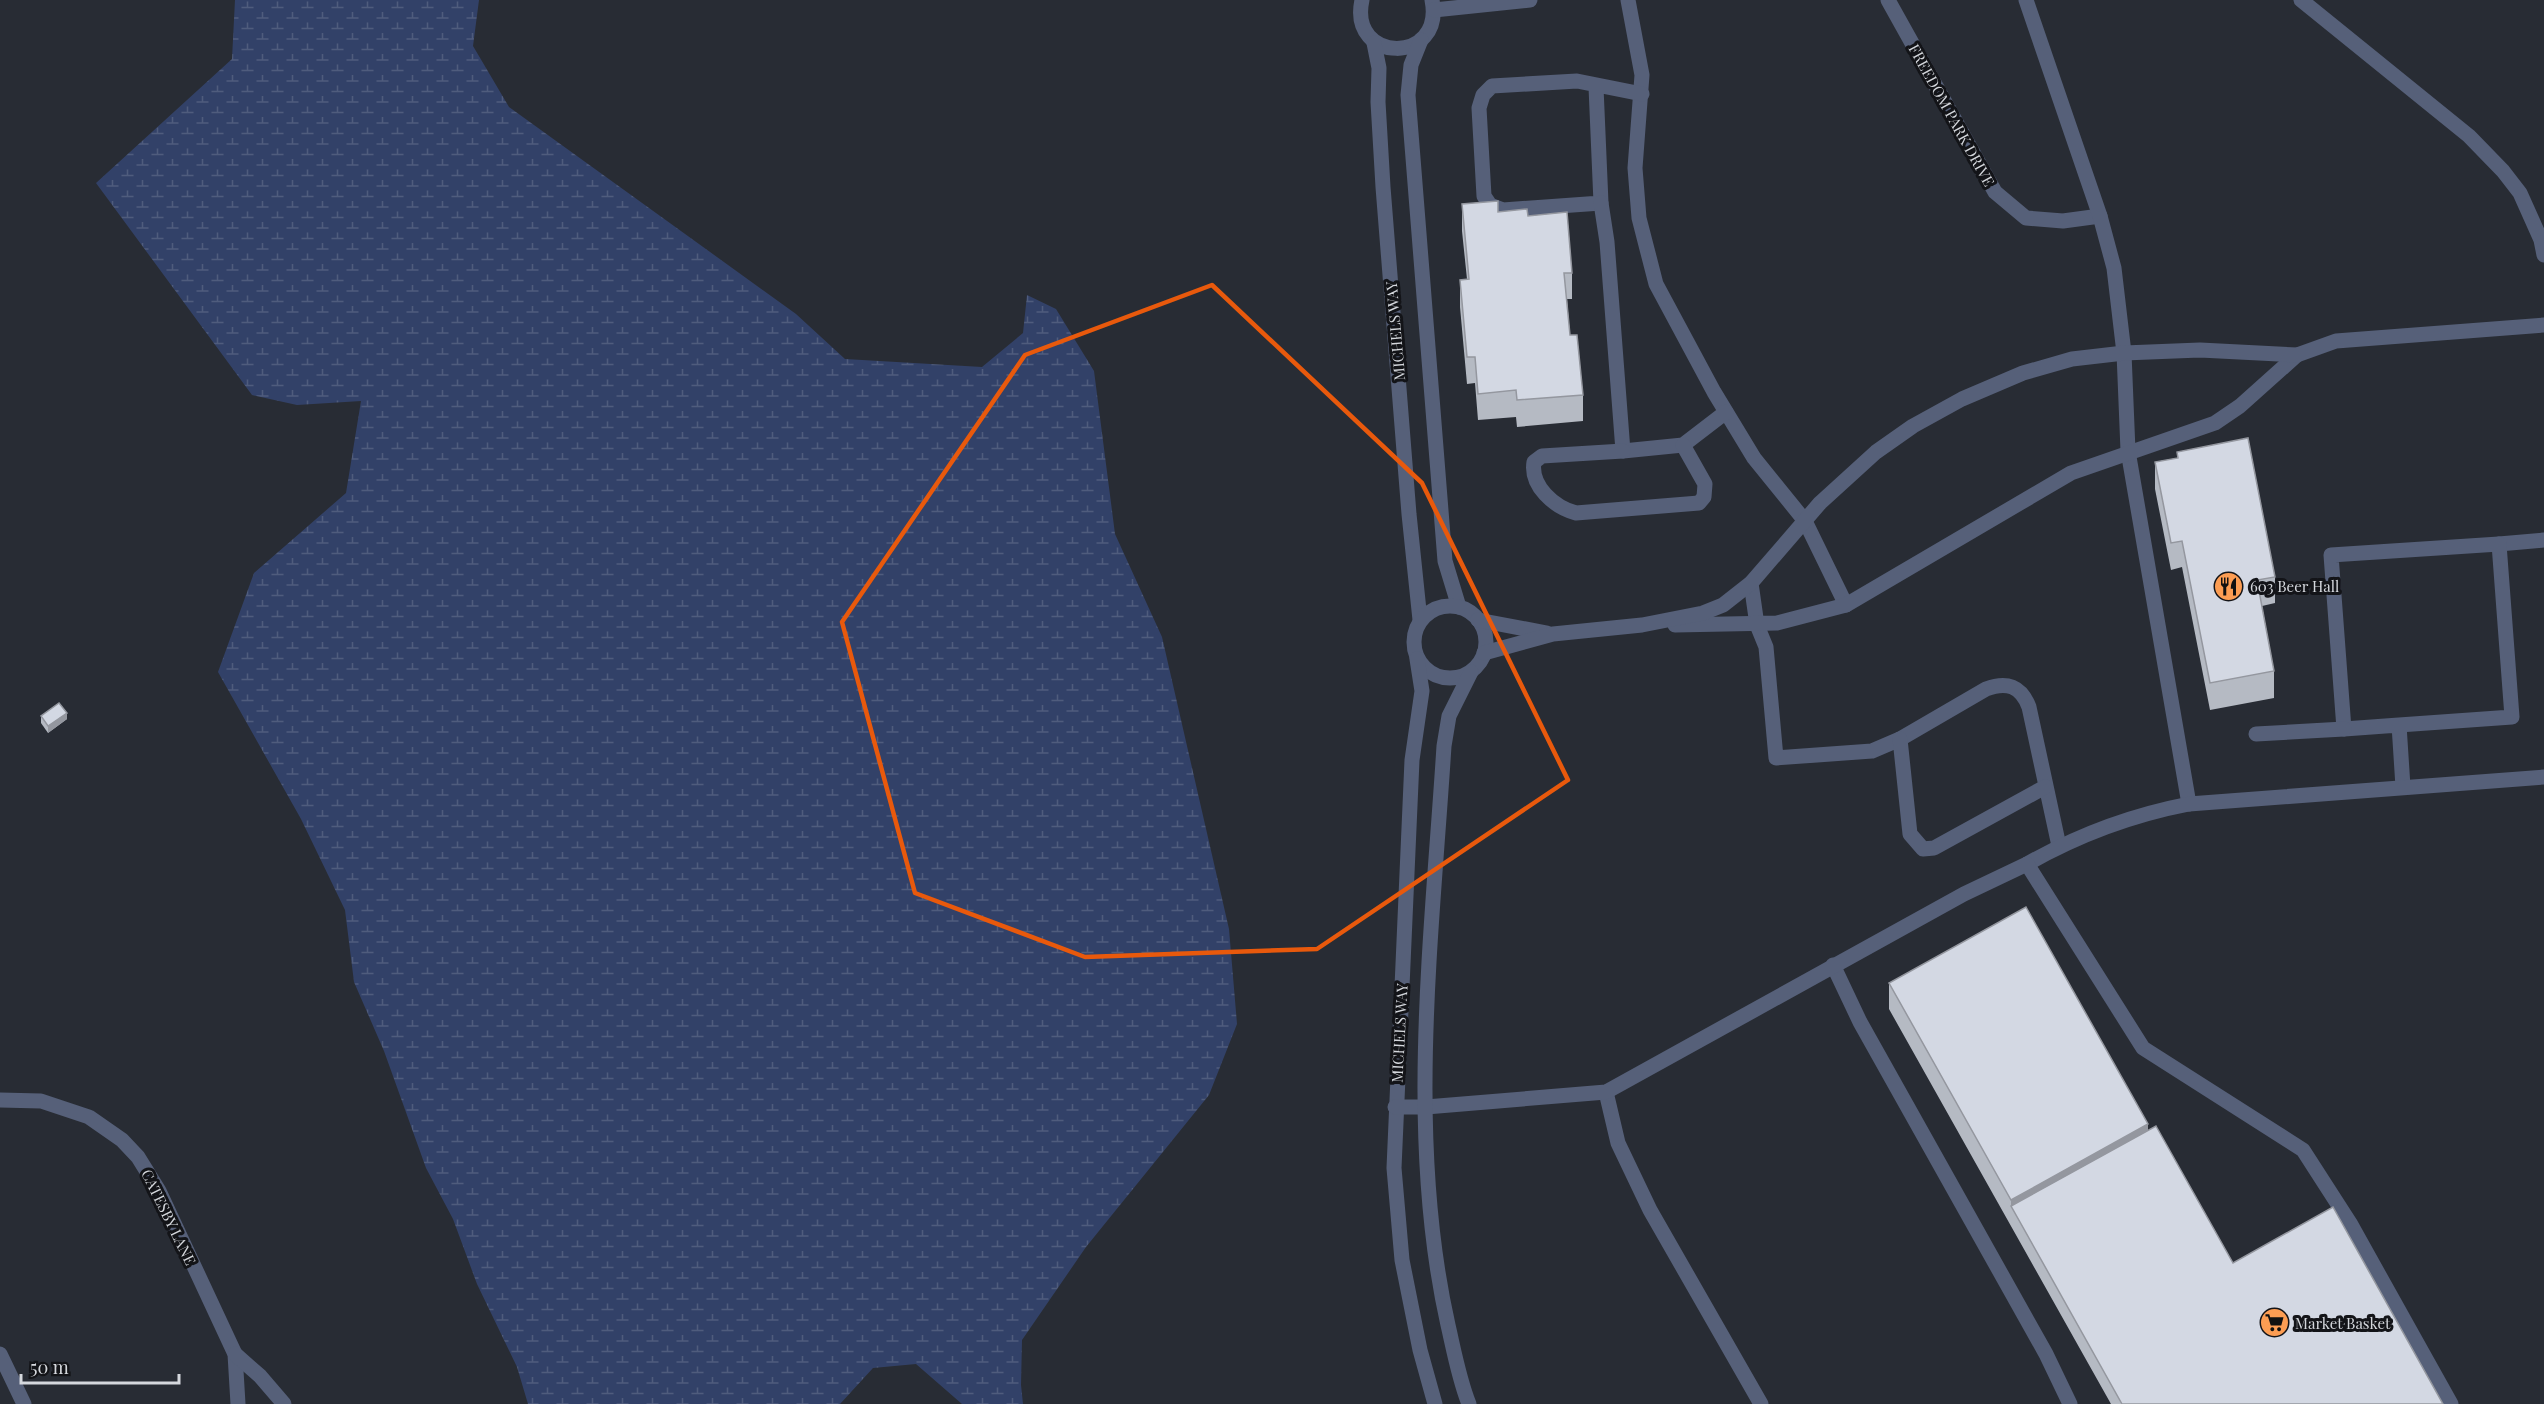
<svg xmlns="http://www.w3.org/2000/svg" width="2544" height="1404" viewBox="0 0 2544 1404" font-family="'Playfair Display',serif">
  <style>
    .wetland { fill: url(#wetland-marsh) }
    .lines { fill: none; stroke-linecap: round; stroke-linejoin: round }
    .minor { stroke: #566079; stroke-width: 15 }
    .wall { fill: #b5bac3 }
    .shaded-wall { fill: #94979f }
    .building { fill: #d3d8e3; stroke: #94979f; stroke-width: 1.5 }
    .marked { fill: none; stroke: #e8590c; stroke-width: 4.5; stroke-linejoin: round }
    .labels { text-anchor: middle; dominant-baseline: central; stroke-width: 6; stroke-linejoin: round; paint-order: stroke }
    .street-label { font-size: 15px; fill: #d5d8dd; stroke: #131418 }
    .poi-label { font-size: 15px; fill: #d5d8dd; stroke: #131418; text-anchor: start }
  </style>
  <defs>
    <pattern id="wetland-marsh" width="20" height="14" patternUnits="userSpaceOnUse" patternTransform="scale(1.5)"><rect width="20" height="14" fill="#324168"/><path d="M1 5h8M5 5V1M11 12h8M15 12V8" fill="none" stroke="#4f5c7d"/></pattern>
  </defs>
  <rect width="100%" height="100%" fill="#282c34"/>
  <polygon class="wetland" points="235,0 479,0 473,46 509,107 796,314 845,359 982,367 1023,333 1027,295 1056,309 1094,371 1115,534 1162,637 1229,929 1237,1024 1209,1095 1086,1247 1022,1340 1021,1385 1023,1404 962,1404 916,1364 873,1368 840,1404 528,1404 517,1367 477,1284 453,1219 426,1168 384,1051 354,982 345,910 301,819 218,672 254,573 346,493 361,401 297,405 252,395 96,183 232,59"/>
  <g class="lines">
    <g class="minor">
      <path d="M1362,0c-14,64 83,65 70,0"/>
      <polyline points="1628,0 1642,75 1635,168 1639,218 1656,284 1714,392 1754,458 1805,521 1846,605"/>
      <polyline points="1888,0 1995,192 2026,218 2063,221 2100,216"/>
      <polyline points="2026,0 2100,216 2114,268 2124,353 2128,451 2189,804"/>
      <polyline points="2301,0 2469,136 2503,171 2520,193 2541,240 2544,255"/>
      <polyline points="1434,10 1530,0"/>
      <polyline points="1421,40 1411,65 1408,95 1445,561 1459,607"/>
      <polyline points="1374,43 1379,68 1378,102 1383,187 1409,514 1420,620"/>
      <polyline points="1596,87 1601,203 1503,210 1490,205 1484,196 1479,108 1483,95 1492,86 1577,81 1642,94"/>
      <polyline points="1601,203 1607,242 1623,451 1683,445 1726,412"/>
      <path d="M1623,451l-81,5 -8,6c-4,24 20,45 42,51l123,-10 5,-6 1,-13 -22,-39"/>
      <polyline points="2499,544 2544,540"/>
      <path d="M1751,583l6,42 9,22 10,111 96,-7 28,-12 86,-50c21,-8 35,-3 43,18l30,139"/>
      <circle cx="1450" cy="642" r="36"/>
      <polyline points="1478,620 1547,633"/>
      <polyline points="1675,625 1777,623 1846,605 2071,473 2215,423 2240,406 2297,355"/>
      <polyline points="1484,653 1553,634 1642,625 1703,613 1723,605 1751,583 1820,503 1876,452 1913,426 1962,399 2023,373 2072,359 2124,353 2200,350 2297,355 2336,341 2544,325"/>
      <polyline points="1417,659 1422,691 1412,760 1394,1168 1402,1260 1420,1350 1435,1404"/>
      <polyline points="2399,725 2344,729 2331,555 2499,544 2512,717 2399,725 2403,787"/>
      <polyline points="2256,734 2344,729"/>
      <polyline points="1900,739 1910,834 1923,849 1934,848 2045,787"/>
      <path d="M2027,864c51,-29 105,-49 162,-60l355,-27"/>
      <polyline points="1833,965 1860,1022 2046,1354 2070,1404"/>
      <polyline points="1606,1092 1618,1143 1650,1210 1761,1404"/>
      <polyline points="0,1100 41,1101 89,1117 122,1140 138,1157 159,1191 235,1354 238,1404"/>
      <polyline points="1395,1107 1426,1107 1606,1092 1964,894 2027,864 2143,1048 2303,1150 2350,1223 2451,1404"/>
      <polyline points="0,1354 24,1404"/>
      <polyline points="235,1354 260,1376 284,1404"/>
      <path d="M1469,1404c-10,-25 -15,-53 -21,-79 -42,-187 -16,-389 -4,-579l5,-30 22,-44"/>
    </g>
  </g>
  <g class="wall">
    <polygon points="1462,204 1498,212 1528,216 1572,273 1572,299 1567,299 1570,335 1583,395 1583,421 1517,427 1516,417 1478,420 1475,383 1467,384 1460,307 1460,280 1467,279 1462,231"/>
    <polygon points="2177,452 2275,577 2275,603 2262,606 2274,671 2274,698 2210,710 2182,567 2171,570 2155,489 2155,462 2177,458"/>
    <polygon points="41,716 67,719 48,733 41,723"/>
    <polygon points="1889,983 2148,1130 2233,1263 2443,1404 2111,1404 1889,1009"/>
  </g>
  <g class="shaded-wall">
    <polygon points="67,713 67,719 48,733 48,726"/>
    <polygon points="2148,1124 2148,1150 2011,1206 2011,1226 2011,1200"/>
  </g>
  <g class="building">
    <polygon points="1498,201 1498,212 1527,209 1528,216 1567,212 1572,273 1564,273 1570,335 1577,335 1583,395 1517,400 1516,390 1478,394 1475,357 1467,357 1460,280 1469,279 1462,204"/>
    <polygon points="2248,438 2275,577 2257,580 2274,671 2210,683 2182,541 2171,543 2155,462 2178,458 2177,452"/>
    <polygon points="59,703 67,713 48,726 41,716"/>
    <polygon points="2026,907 2148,1124 2011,1200 1889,983"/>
    <polygon points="2156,1126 2233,1263 2333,1207 2443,1404 2122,1404 2011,1206"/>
  </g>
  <path class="marked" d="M1212,285l210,198 146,297 -251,169 -232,8 -170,-64 -73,-271 183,-267z"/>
  <defs>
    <symbol id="restaurant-disc" viewBox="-11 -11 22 22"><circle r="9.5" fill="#fc9d53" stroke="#131418"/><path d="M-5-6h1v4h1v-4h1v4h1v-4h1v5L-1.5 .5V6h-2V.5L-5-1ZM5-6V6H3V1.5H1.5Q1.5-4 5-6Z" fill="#111"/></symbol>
    <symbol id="supermarket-disc" viewBox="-11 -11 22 22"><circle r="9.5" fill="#fc9d53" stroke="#131418"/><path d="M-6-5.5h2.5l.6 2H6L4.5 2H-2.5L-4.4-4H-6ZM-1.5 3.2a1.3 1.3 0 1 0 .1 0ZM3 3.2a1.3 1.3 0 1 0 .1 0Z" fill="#111"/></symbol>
  </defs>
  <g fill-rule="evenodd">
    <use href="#restaurant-disc" x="2212" y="570" width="33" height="33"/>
    <use href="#supermarket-disc" x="2258" y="1306" width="33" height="33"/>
  </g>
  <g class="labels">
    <g class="street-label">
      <text transform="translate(1952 115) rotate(61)">FREEDOM PARK DRIVE</text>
      <text transform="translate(1395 331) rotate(-95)">MICHELS WAY</text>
      <text transform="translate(1399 1033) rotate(-87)">MICHELS WAY</text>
      <text transform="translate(169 1217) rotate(64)">CATESBY LANE</text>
    </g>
    <g class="poi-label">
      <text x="2250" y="586">603 Beer Hall</text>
      <text x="2295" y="1323">Market Basket</text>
    </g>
  </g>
  <path d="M21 1374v9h158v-9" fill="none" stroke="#d5d8dd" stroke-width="3"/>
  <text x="30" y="1374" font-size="18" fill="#d5d8dd" stroke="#131418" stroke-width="4.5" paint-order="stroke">50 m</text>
</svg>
